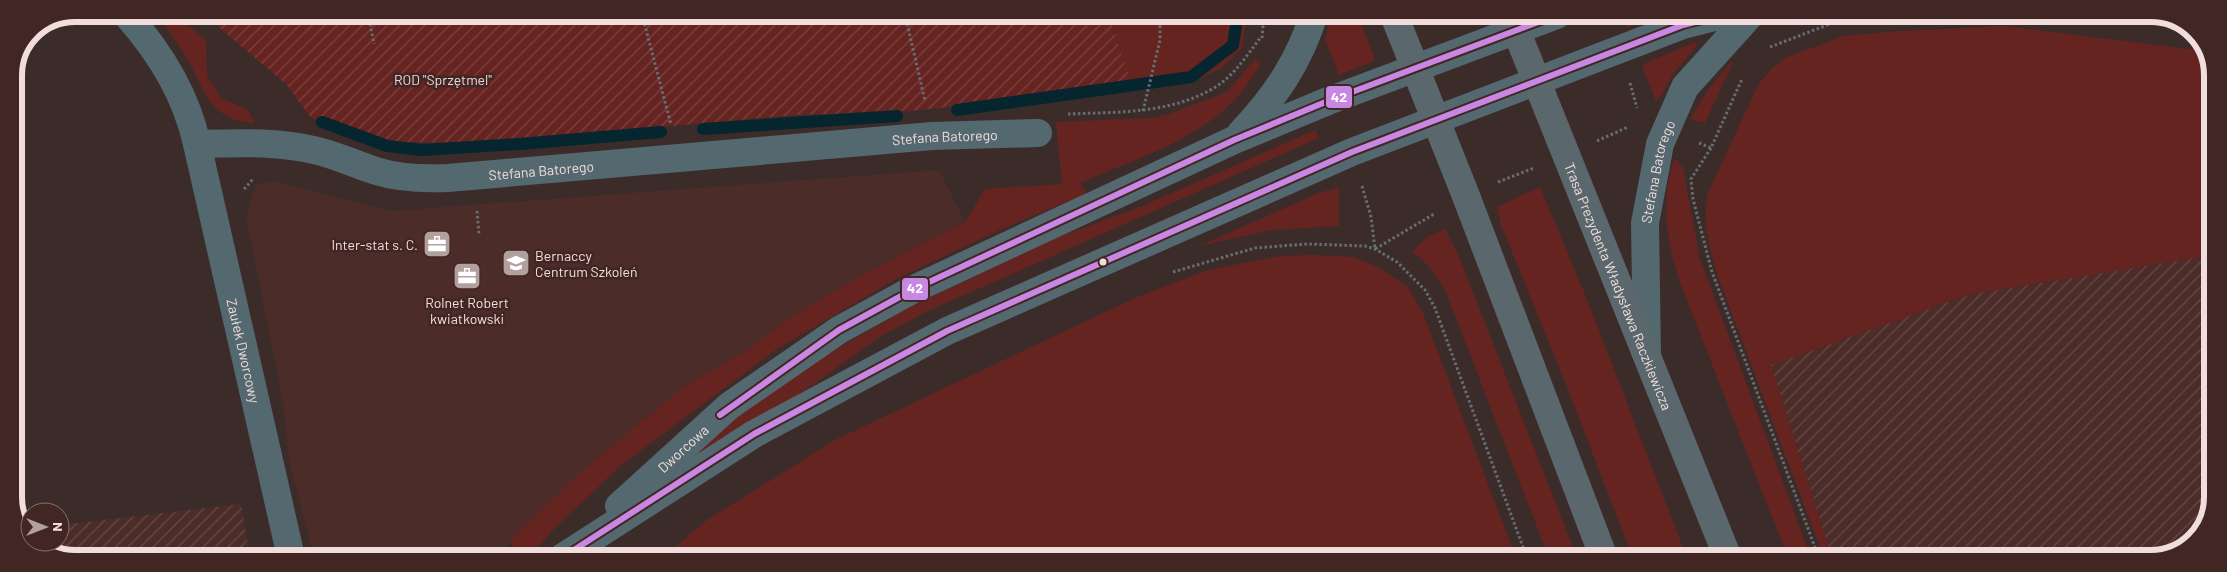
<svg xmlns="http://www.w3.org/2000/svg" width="2227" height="572" viewBox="0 0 2227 572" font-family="Barlow,sans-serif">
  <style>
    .built { fill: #4c2c29 }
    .industrial { fill: url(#industrial-furrows) }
    .green { fill: #662421 }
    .garden { fill: url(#garden-furrows) }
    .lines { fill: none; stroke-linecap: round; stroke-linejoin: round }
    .stream { stroke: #05252f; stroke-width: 12 }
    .path { stroke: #666e71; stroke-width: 3; stroke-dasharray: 2.5 2.5; stroke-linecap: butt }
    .minor { stroke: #54686f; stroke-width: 28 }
    .major { stroke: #5a686e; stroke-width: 28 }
    .bus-1-casing { stroke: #422623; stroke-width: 10 }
    .bus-1 { stroke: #c787e3; stroke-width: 6 }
    .bus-dot { fill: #f1dedc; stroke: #422623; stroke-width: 2 }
    .labels { text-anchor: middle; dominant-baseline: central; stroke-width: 5; stroke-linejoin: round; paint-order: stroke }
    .park-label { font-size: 14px; fill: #f0d6d3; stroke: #422623 }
    .street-label { font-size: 14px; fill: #f1dedc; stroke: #422623 }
    .poi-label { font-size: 14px; fill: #f1dedc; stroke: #422623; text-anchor: end }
    .rim { fill: none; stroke: #f1dedc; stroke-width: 6 }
    .line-badge { stroke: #422623; stroke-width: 2 }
    .badge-label { font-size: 14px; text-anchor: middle; font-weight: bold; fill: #fff }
  </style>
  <defs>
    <pattern id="industrial-furrows" width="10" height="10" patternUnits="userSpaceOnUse" patternTransform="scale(1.25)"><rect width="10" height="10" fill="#4c2c29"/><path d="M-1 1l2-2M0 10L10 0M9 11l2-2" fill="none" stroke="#664a47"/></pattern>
    <pattern id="garden-furrows" width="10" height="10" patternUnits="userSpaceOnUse" patternTransform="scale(1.25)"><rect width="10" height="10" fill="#662421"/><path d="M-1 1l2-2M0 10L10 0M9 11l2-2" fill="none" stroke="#7c4341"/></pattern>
  </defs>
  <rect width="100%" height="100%" fill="#3b2c2a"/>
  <polygon class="built" points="939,170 965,222 857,279 785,321 744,352 682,388 575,477 495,557 314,557 288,456 284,407 246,216 256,185 273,181 391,211"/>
  <g class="industrial">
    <polygon points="2213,255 2212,509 2192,543 2152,558 1832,558 1771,365 1971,294"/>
    <polygon points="241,504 250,557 63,557 37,542 60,542 60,525"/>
  </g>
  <g class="green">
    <path d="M156,14h18l32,26 1,35 14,23 27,12 7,13c-44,-3 -48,-27 -66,-61 -10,-17 -21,-33 -33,-48z"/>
    <polygon points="1108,14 1247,14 1242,48 1221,68 1199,79 1158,86 1133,88"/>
    <polygon points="1332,14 1358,15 1375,59 1372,62 1339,75 1325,40"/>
    <polygon points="1633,15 1660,15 1627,28 1623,19"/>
    <path d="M2004,26l201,25 8,20v184l-242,39 -200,71 61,193h-8l-107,-284c-8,-29 -15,-51 -9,-81l50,-108 14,-17 15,-11 57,-21 56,-5z"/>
    <polygon points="1695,42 1697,45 1673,74 1661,96 1656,101 1642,65"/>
    <path d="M1255,59l6,5c-7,10 -13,20 -20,29 -40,47 -106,66 -161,90l7,11 -83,34 -108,51 -119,70 -157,117 -67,64 -24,27h-5l-15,-15 66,-65 107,-89 62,-36 41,-31 72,-43 108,-56 20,-33 77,-5 -6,-62 96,-4 17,-4 58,-22z"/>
    <polygon points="1731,62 1733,62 1705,123 1690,119 1708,90"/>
    <polygon points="1315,130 1319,138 926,312 881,336 814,384 687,466 701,441 824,356 914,305 1061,236 1140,207"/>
    <path d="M1674,160l3,1 6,7 17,91 111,299h-23l-107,-273c-10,-29 -17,-59 -14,-91 0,-11 4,-23 7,-34z"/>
    <polygon points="1339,187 1339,226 1272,230 1199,246 1319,193"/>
    <polygon points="1540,187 1584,292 1687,558 1633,558 1567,387 1501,225 1497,207"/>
    <path d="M1445,229l13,25 119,304h-28l-102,-263c-9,-18 -18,-31 -35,-43l15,-15z"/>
    <polygon points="1311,255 1354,257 1378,267 1407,286 1423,313 1516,558 1090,558 1089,555 1064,558 663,557 707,520 835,440 1137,297 1208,270 1280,256"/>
  </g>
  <polygon class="garden" points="203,14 1108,14 1133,88 910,111 796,115 525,139 444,143 401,142 383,140 311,118 286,84"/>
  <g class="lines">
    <g class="stream">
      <polyline points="957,110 1191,77 1233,45 1238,14"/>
      <polyline points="322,122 387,146 422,150 519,144 661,132"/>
      <polyline points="703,129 897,116"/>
    </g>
    <g class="path">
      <polyline points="82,14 91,21"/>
      <polyline points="368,14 374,44"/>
      <polyline points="642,14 671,125"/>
      <polyline points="905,14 925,101"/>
      <polyline points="2081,15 2185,27"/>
      <polyline points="1262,38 1264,14"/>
      <polyline points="1770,47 1835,22 1876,15"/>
      <polyline points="1630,83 1637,108"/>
      <polyline points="1143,111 1160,40 1160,14"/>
      <path d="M1068,114c50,-2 105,0 149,-28 18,-12 31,-32 44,-49"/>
      <polyline points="1597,141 1628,127"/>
      <polyline points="1699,143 1711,148 1742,79"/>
      <polyline points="1711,148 1691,179 1693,199 1712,272 1819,558"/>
      <polyline points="1498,182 1534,168"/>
      <polyline points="1362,186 1371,217 1375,249 1434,214"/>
      <polyline points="244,189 253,179"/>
      <polyline points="477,211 479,234"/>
      <polyline points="1173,272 1255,248 1307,244 1365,246 1375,249 1397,262 1425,290 1435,308 1527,558"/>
    </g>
    <g class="minor">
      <path id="s1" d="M126,14c34,38 60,80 71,130 40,-1 82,-3 121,7 20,5 39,14 58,20 22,7 48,8 72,7l484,-42 106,-3"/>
      <path d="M1241,133c34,-36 58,-71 73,-119"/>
      <path id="s2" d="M197,144l94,413"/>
      <path id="s3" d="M1647,354l-2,-131 15,-79 25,-57 65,-72"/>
      <path id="s4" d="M619,506l110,-100 110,-76 75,-41 320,-149 94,-39 229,-86"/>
      <polyline points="563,557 754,434 947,331 1352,152 1683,25 1723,15"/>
    </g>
    <g class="major">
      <polyline points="1394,15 1466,196 1604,558"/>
      <path id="s5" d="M1510,15l218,543"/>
    </g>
    <defs>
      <g id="bus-1">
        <polyline points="720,415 839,330 914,289 1234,140 1328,101 1557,15"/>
        <polyline points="563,557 754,434 947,331 1352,152 1683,25 1723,15"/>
      </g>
    </defs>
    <use href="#bus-1" class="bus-1-casing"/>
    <use href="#bus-1" class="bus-1"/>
  </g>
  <defs>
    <symbol id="office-square" viewBox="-11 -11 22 22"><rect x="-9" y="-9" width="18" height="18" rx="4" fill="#b1a09e" stroke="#422623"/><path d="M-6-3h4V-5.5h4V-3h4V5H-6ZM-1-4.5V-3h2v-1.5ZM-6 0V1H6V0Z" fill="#fff"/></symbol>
    <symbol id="university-square" viewBox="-11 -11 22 22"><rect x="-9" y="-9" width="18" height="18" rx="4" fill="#b1a09e" stroke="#422623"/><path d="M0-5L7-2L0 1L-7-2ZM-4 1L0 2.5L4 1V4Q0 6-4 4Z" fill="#fff"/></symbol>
  </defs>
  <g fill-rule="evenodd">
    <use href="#office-square" x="421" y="228" width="32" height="32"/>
    <use href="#university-square" x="500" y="247" width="32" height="32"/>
    <use href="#office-square" x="451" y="260" width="32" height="32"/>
  </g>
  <circle class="bus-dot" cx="1103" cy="262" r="4.5"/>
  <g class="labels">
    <g class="park-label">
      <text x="443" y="79">ROD "Sprzętmel"</text>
    </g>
    <g class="street-label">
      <text stroke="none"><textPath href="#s1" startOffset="904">Stefana Batorego</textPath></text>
      <text stroke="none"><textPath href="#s1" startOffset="499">Stefana Batorego</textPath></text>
      <text stroke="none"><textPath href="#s3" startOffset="184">Stefana Batorego</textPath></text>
      <text stroke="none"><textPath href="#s5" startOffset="292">Trasa Prezydenta Władysława Raczkiewicza</textPath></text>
      <text stroke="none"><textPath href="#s2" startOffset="212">Zaułek Dworcowy</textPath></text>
      <text stroke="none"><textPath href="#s4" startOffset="86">Dworcowa</textPath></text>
    </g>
    <g class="poi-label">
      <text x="418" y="244">Inter-stat s. C.</text>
      <text x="535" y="255" text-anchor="start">Bernaccy<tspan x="535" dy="16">Centrum Szkoleń</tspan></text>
      <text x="467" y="302" text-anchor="middle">Rolnet Robert<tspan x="467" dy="16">kwiatkowski</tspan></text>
    </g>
  </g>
  <path d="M0 0H2227V572H0ZM75 22H2151A53 53 0 0 1 2204 75V497A53 53 0 0 1 2151 550H75A53 53 0 0 1 22 497V75A53 53 0 0 1 75 22Z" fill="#422623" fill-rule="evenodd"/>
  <path class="rim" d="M75 22H2151A53 53 0 0 1 2204 75V497A53 53 0 0 1 2151 550H75A53 53 0 0 1 22 497V75A53 53 0 0 1 75 22Z"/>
  <g class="line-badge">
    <rect x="1325" y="85" width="28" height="24" rx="5" fill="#c787e3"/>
    <rect x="901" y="277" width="28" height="24" rx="5" fill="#c787e3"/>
  </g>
  <g class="badge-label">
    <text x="1339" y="102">42</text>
    <text x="915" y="293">42</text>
  </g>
  <g transform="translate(45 527) rotate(90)"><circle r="24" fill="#422623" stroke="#88706d"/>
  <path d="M0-4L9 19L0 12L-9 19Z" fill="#b1a09e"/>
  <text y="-8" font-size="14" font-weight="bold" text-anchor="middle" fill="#f1dedc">N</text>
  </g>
</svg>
